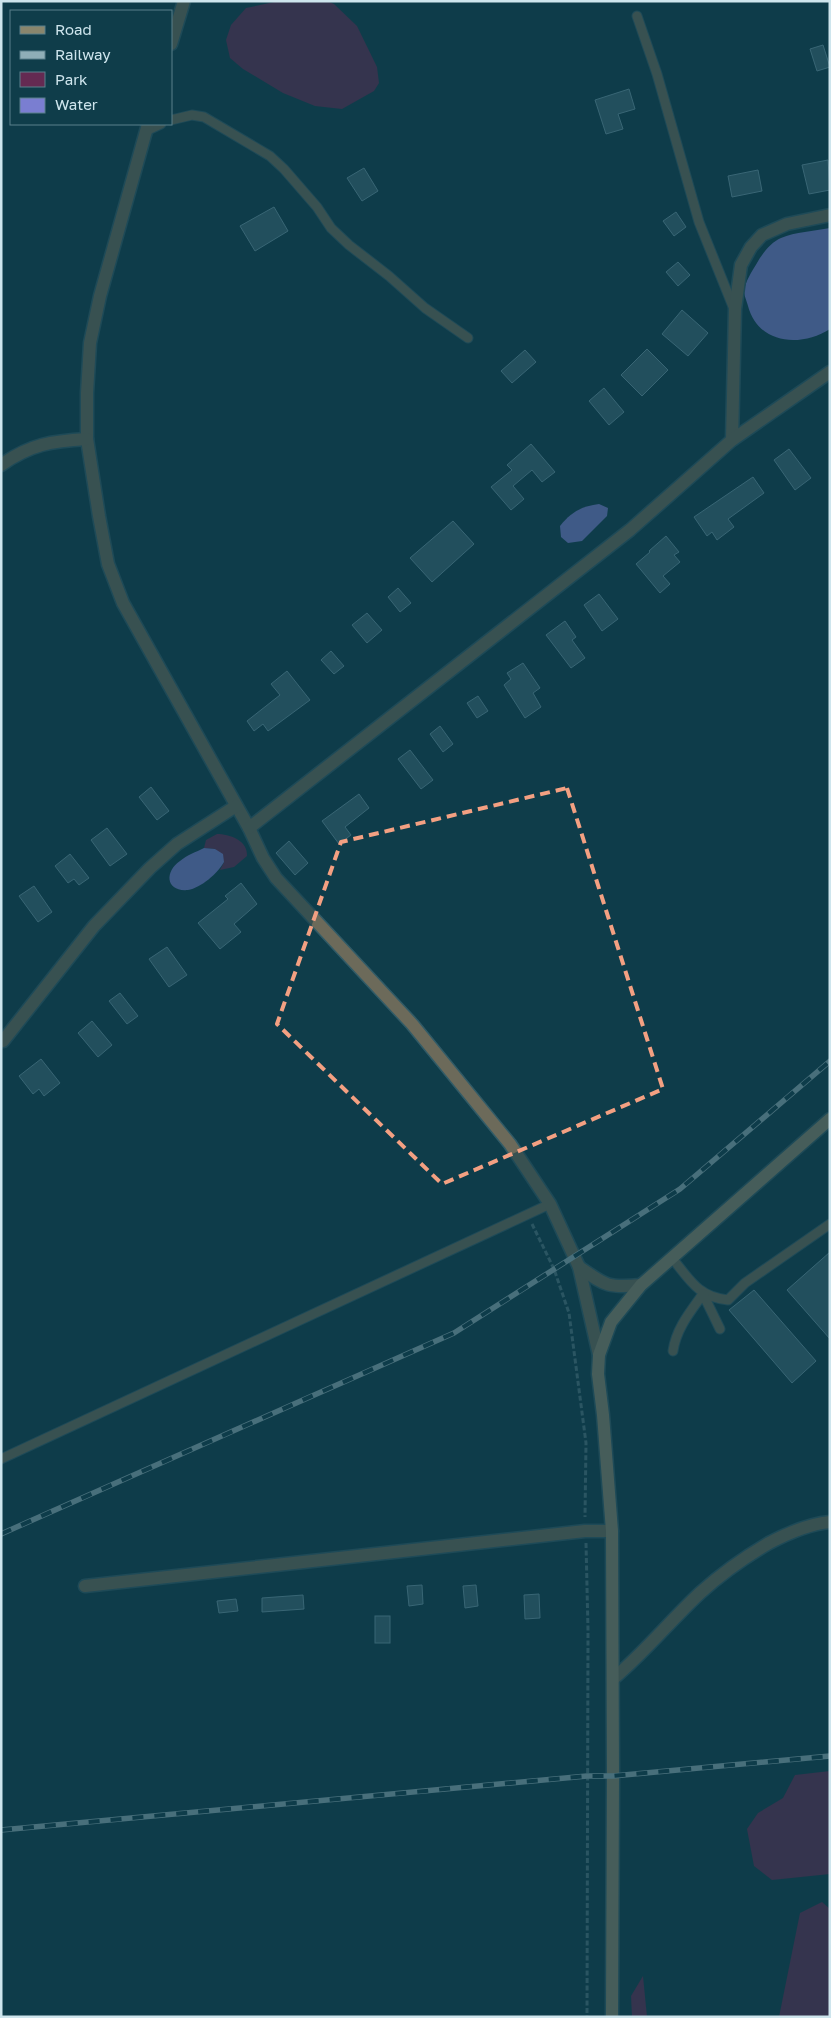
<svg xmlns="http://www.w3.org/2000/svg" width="831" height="2018" viewBox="0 0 831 2018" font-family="'Golos Text',sans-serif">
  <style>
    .green { fill: #642a52 }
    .water { fill: #7a7ed1 }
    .building { fill: #3a6674; stroke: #6b98a7 }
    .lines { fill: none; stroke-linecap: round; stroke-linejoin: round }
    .lane-casing { stroke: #315b67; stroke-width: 11 }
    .street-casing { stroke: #315b67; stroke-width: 15 }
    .secondary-casing { stroke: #315b67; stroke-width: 15 }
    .path { stroke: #4c737e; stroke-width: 3; stroke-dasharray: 5 2.5; stroke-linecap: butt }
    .lane { stroke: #6c6a5a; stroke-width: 9 }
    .street { stroke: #6c6a5a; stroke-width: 12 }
    .secondary { stroke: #89866d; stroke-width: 12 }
    .rail-casing { stroke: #8faeb7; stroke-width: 5.5 }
    .rail { stroke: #0f3d4a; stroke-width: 4; stroke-dasharray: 11; stroke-linecap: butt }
    .marked { fill: none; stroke: #f3a082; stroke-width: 4; stroke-dasharray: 10 6; stroke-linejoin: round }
  </style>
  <rect width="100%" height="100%" fill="#0f3d4a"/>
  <g class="green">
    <polygon points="279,1 327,1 334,4 357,26 377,67 379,83 374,91 342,109 315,106 283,93 243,69 230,58 226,40 231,25 246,8"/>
    <path d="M217,834c12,0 31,6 30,22l-13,11 -14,3 4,-8 -9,-13 -11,-1 2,-8z"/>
    <polygon points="830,1771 830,1874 772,1880 754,1866 747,1829 758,1813 783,1798 795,1775"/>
    <polygon points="822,1902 830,1909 830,2017 779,2017 800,1913"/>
    <polygon points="643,1976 647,2017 632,2017 631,1996"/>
  </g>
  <g class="water">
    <path d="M830,228v101c-30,19 -72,15 -82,-23 -1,-4 -4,-11 -4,-15 1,-9 8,-20 13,-28 5,-9 14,-21 24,-25 14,-6 33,-7 49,-10z"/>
    <path d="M599,504l9,4 -1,8 -25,25 -14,2 -7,-6 -1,-11c11,-14 22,-20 39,-22z"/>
    <path d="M204,848l11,1 8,5 1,8c-6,11 -23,26 -36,28 -22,2 -24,-18 -8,-29 7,-6 16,-9 24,-13z"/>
  </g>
  <g class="building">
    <polygon points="823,45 830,67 817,71 810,49"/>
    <polygon points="629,89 635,109 618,114 623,129 606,134 595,100"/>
    <polygon points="828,160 830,190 809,194 802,165"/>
    <polygon points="364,168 378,191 362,201 347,178"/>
    <polygon points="758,170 762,191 732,197 728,176"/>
    <polygon points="274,207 288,231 255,251 240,226"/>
    <polygon points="676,212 686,227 674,236 663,221"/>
    <polygon points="678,262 690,275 678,286 666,272"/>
    <polygon points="682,310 708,333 688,356 662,334"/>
    <polygon points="647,349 668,370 642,396 621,375"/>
    <polygon points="525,350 536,362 512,383 501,371"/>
    <polygon points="604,388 624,412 609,425 589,401"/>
    <polygon points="531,444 555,472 542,482 532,470 513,486 524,499 511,510 491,487 512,470 507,465"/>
    <polygon points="789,449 811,478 795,490 774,460"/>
    <polygon points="753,477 764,493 728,519 734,527 717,540 712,532 707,536 694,517"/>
    <polygon points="453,521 474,544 432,582 410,558"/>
    <polygon points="666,536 679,552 674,555 680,562 663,576 670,584 660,593 636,564 650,552 649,551"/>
    <polygon points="398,588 411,603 400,612 388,597"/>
    <polygon points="599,594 618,619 602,631 584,605"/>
    <polygon points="367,613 382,630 367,643 352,625"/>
    <polygon points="565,621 576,637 572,640 585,658 571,668 546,635"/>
    <polygon points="331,651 344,666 334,674 321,660"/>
    <polygon points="523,663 540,688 533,693 541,707 525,718 504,685 511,679 507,673"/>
    <polygon points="287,671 310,700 268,731 263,724 254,731 247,721 280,695 271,684"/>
    <polygon points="478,696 488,711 477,718 467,703"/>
    <polygon points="440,726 453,744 443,752 430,734"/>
    <polygon points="410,750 433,780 421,789 398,759"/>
    <polygon points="151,787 169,811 157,820 139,797"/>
    <polygon points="359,794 369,808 345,827 351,835 339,844 322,821"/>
    <polygon points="107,828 127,854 110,866 91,840"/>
    <polygon points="289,841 308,863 295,875 276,853"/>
    <polygon points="70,854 89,878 79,885 74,879 68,883 55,866"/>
    <polygon points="241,883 257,904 234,924 241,932 220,949 198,923 228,899 225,896"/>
    <polygon points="34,886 52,912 38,922 19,896"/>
    <polygon points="167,947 187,975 169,987 149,959"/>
    <polygon points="120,993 138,1016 127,1024 109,1001"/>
    <polygon points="92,1021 112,1045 98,1057 78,1033"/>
    <polygon points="41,1059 60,1083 44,1096 39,1089 33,1094 19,1076"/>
    <polygon points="830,1252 830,1339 787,1290"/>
    <polygon points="754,1290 816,1361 792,1383 729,1310"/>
    <polygon points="422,1585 423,1604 409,1606 407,1586"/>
    <polygon points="476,1585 478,1606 465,1608 463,1586"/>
    <polygon points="539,1594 540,1618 525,1619 524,1595"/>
    <polygon points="303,1595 304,1609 262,1612 262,1598"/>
    <polygon points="236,1599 238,1611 219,1613 217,1601"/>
    <rect x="375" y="1616" width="15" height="27"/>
  </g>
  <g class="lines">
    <defs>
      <g id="lane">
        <polyline points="637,16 657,74 699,222 734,309"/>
        <polyline points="171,120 192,115 204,117 270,156 284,169 317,207 331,228 349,245 389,276 425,308 468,338"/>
        <polyline points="146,131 161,124"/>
        <path d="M672,1258c18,22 26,39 56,42l17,-17 85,-59"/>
        <path d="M673,1351c3,-22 17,-39 30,-57l17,35"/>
        <polyline points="1,1459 550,1204"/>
      </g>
      <g id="street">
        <polyline points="171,44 184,1"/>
        <polyline points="148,124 100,296 90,343 87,393 87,439 99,516 108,564 123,603 249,828 263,858 276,878 412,1024 510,1144 550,1204 579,1267 599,1355"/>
        <polyline points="732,440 735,309 741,265 751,247 762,235 787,224 830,215"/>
        <path d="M1,465c30,-21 51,-24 86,-26"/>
        <polyline points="249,828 630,530 732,440 830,372"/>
        <polyline points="3,1041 94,926 150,868 177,844 236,806"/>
        <path d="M579,1267c27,19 29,21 62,18"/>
        <polyline points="85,1586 585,1531 612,1531"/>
        <path d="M613,1679c32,-27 57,-58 87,-86 21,-19 45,-36 69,-50 19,-10 39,-19 61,-21"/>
      </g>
      <polyline id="secondary" points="612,2017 613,1776 612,1531 603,1415 598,1374 599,1355 611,1322 641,1285 830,1119"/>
    </defs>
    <use href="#lane" class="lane-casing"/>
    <use href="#street" class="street-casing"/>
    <use href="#secondary" class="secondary-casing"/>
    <g class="path">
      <polyline points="532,1224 554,1269 569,1313 586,1443 585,1517"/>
      <polyline points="586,1543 588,1630 587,2017"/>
    </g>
    <use href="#lane" class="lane"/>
    <use href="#street" class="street"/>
    <use href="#secondary" class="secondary"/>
    <defs>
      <g id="rail">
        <polyline points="1,1534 454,1333 680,1189 830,1061"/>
        <polyline points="1,1830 587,1776 613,1776 830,1756"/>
      </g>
    </defs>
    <use href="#rail" class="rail-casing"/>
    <use href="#rail" class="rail"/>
  </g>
  <path d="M0 0H831V2018H0ZM567,788l96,301 -221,95 -165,-160 64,-182z" fill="#0f3d4a" fill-opacity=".55" fill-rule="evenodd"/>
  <path class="marked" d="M567,788l96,301 -221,95 -165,-160 64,-182z"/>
  <rect width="831" height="2018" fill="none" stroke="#cee5ed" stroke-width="5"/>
  <rect x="10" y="10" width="162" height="115" fill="#0f3d4a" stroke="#5b808b"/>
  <rect x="20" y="26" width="25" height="8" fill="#89866d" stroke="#5b808b"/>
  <text x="55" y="35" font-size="15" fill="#cee5ed">Road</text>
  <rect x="20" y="51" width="25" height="8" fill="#8faeb7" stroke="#5b808b"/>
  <text x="55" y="60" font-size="15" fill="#cee5ed">Railway</text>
  <rect x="20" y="72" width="25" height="15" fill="#642a52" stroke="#5b808b"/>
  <text x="55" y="85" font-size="15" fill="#cee5ed">Park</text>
  <rect x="20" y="98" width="25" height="15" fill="#7a7ed1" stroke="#5b808b"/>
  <text x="55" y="110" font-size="15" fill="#cee5ed">Water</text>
</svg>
